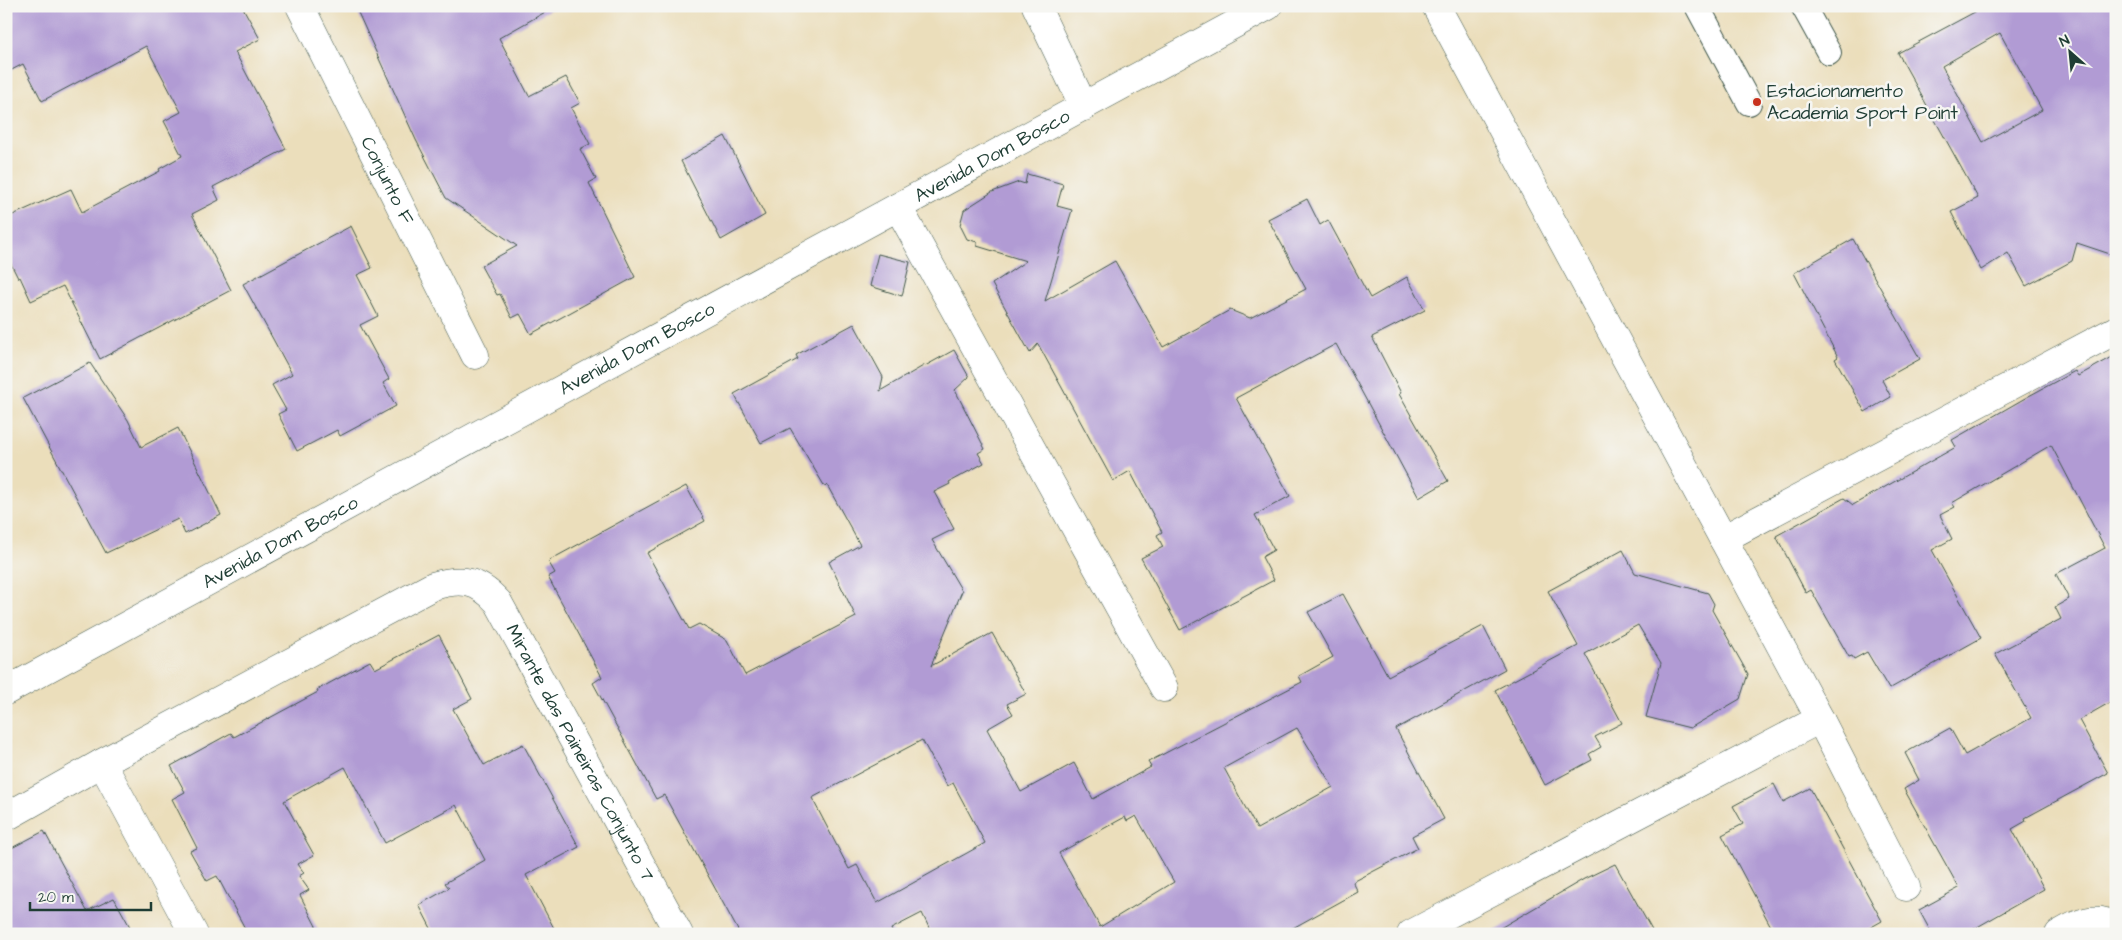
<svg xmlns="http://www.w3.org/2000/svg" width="2122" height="940" viewBox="0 0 2122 940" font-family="'Architects Daughter',sans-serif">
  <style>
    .building { fill: #b19bd4; fill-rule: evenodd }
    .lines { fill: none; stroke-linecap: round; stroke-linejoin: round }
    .lane-casing { stroke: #3e5548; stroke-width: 26 }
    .street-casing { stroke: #3e5548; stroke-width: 29 }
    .secondary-casing { stroke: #3e5548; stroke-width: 29 }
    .lane { stroke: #fff; stroke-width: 24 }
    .street { stroke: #fff; stroke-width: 28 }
    .secondary { stroke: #fff; stroke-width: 28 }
    .poi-dot { fill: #c8321e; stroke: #f6f6f2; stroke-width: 2 }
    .labels { text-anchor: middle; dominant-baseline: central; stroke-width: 5; stroke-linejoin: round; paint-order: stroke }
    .poi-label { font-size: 19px; fill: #1f3d34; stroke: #f6f6f2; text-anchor: start }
    .street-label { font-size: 19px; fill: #1f3d34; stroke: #f6f6f2 }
  </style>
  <rect width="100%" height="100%" fill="#f6f6f2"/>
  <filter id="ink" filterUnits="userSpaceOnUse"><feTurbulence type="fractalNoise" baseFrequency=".02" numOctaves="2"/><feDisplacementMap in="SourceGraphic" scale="10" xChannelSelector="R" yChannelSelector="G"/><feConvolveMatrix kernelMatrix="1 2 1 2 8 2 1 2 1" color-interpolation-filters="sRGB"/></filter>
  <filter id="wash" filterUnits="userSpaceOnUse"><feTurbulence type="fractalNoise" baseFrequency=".0096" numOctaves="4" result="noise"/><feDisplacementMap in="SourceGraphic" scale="20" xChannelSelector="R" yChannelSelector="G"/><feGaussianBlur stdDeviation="1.12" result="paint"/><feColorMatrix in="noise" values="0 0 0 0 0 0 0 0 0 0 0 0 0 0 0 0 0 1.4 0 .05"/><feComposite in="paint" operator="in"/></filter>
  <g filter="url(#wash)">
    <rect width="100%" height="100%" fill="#ebdebb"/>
    <g id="blocks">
      <g class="building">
        <polygon points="6,6 242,6 260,39 235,52 286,149 213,187 219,200 192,214 231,290 100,359 63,286 31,301 20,277 18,278 6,254 6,218 71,189 82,212 160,171 159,169 182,156 164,121 181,112 146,46 42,101 23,64 6,73"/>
        <polygon points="355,6 556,6 499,38 529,96 566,77 580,103 571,108 590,144 580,149 596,179 589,183 635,277 531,334 520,314 512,318 500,294 497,295 481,266 517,246 446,198 416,140"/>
        <path d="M1986,6h130v250l-39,-13 -5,18 -46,25 -18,-33 -27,17 -30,-58 27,-14 -80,-145zM2000,33l42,77 -59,32 -41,-76z"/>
        <polygon points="725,136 765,215 721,240 681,161"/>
        <polygon points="1027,174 1063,184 1057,206 1072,210 1045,301 1115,261 1163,347 1230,310 1250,318 1306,289 1268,219 1307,199 1320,225 1328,220 1370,298 1407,277 1425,310 1372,337 1401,393 1399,394 1448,481 1419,498 1336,344 1236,398 1290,496 1255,515 1274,550 1262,557 1274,580 1180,630 1141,558 1163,547 1157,535 1162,532 1130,471 1113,481 1038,344 1030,353 992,284 1026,261 977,246 977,242 967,239 960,225 964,210 992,192 1019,182 1025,184"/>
        <polygon points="351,226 372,268 357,275 378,316 360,325 389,379 383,383 396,406 340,436 337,430 297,451 278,414 286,410 272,385 292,374 243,284"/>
        <polygon points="1853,239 1920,359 1882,380 1891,397 1865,412 1835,359 1838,357 1794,273"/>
        <polygon points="878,254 910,262 902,296 870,286"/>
        <path d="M854,324l29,53 -3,14 45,-26v1l29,-16 15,27 -14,13 30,59 -7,4 6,10 -35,19 1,2 -16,8 20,37 -22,11 30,51 -31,75 61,-33 34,61 -19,10 6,10 -26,15 34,63 53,-29 19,36 58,-32 -3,-5 154,-80 -3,-6 34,-19 -25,-45 35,-18 45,82 95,-50 22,43 -109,60 48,90 -32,17 6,12 -65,34 5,10 -76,42h-350l-10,-21 -31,16 2,5h-153l-76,-139 -8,4 -63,-116 9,-6 -54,-100 7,-4 -7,-12 138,-75 19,35 -58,32 42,76 10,-5 28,16 18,35 111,-58 -27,-55 31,-17 -33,-60 -2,2 -35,-59 -29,15 -27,-49 64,-35 -2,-4zM1297,728l36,59 -76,42 -33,-61zM922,740l25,46 6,-3 32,60 -108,60 -20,-38 -8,4 -37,-71zM1136,816l38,66 -74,45 -41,-74 66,-36 2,4z"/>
        <polygon points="2116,355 2116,699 2079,720 2108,773 2025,818 2026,821 2012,829 2044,889 1965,934 1932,934 1919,910 1959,888 1904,789 1919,780 1905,753 1950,728 1965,755 2031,718 1995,654 2061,619 2055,607 2069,599 2056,574 2105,548 2051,445 1952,503 1955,507 1940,515 1952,539 1932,550 1981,638 1889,689 1867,652 1854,659 1852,656 1849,657 1811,590 1806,593 1776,536 1844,498 1853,505 1956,447 1952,440 2027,397 2075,371 2078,376"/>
        <polygon points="90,363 128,420 141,447 178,428 221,515 185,534 178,519 106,553 23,398"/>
        <polygon points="1623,550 1635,573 1708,593 1714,604 1712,610 1748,674 1740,699 1690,728 1646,717 1661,663 1638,625 1585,654 1622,723 1595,737 1601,747 1589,754 1592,760 1545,785 1495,690 1578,646 1548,591"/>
        <polygon points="439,635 472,699 453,709 484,765 523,744 579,847 526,875 557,934 434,934 419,905 449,888 445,883 485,860 456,805 385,843 345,767 284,801 314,855 298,864 304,873 299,876 309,890 300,895 320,934 248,934 217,876 207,881 190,851 197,848 172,799 185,792 171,766 231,733 234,737 318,692 317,690 370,661 375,669"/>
        <polygon points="1774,784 1783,802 1810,788 1882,921 1859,934 1775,934 1722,835 1743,824 1733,806"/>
        <polygon points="44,831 87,911 114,898 134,934 6,934 6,851"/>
        <polygon points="1615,864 1654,934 1490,934 1584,879"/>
      </g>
    </g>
  </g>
  <g filter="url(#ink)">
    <use href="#blocks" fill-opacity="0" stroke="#3e5548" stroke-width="1"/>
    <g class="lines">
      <defs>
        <g id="lane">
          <polyline points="1697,6 1749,103"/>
          <polyline points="1803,6 1829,53"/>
        </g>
        <g id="street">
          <path id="s1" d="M300,6l175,349"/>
          <polyline points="1036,6 1084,107"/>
          <polyline points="1436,6 1820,719 1906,887"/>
          <polyline points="898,207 1164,688"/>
          <polyline points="1723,539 2116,330"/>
          <polyline points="102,763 194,934"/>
          <path id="s2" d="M6,817l96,-54 331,-177c28,-8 44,-7 65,16l181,332"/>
          <polyline points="1411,934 1820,719"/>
          <path d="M2059,934c19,-11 37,-20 57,-7"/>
        </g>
        <g id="secondary">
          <path id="s3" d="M6,691l1262,-685"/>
        </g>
      </defs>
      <use href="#lane" class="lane-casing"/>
      <use href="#street" class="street-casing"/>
      <use href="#secondary" class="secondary-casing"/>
      <use href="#lane" class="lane"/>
      <use href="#street" class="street"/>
      <use href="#secondary" class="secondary"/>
    </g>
  </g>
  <circle class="poi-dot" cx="1757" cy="102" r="5"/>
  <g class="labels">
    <g class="poi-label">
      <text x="1767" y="91">Estacionamento<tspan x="1767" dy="22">Academia Sport Point</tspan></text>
    </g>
    <g class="street-label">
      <text stroke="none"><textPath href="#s3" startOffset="1122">Avenida Dom Bosco</textPath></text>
      <text stroke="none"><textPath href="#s1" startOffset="195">Conjunto F</textPath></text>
      <text stroke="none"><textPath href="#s3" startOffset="718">Avenida Dom Bosco</textPath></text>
      <text stroke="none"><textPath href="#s3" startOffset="312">Avenida Dom Bosco</textPath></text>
      <text stroke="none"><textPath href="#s2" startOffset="729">Mirante das Paineiras Conjunto 7</textPath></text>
    </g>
  </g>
  <rect width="2122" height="940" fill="none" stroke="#f6f6f2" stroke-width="25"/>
  <g transform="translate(2070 52) rotate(333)" stroke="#f6f6f2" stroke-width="4" paint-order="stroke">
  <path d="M0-4L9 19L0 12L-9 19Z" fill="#1f3d34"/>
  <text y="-8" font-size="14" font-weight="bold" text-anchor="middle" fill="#1f3d34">N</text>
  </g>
  <path d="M30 902v8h121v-8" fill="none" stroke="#1f3d34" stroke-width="2.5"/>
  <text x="38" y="902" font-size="15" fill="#1f3d34" stroke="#f6f6f2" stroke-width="4" paint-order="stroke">20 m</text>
</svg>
